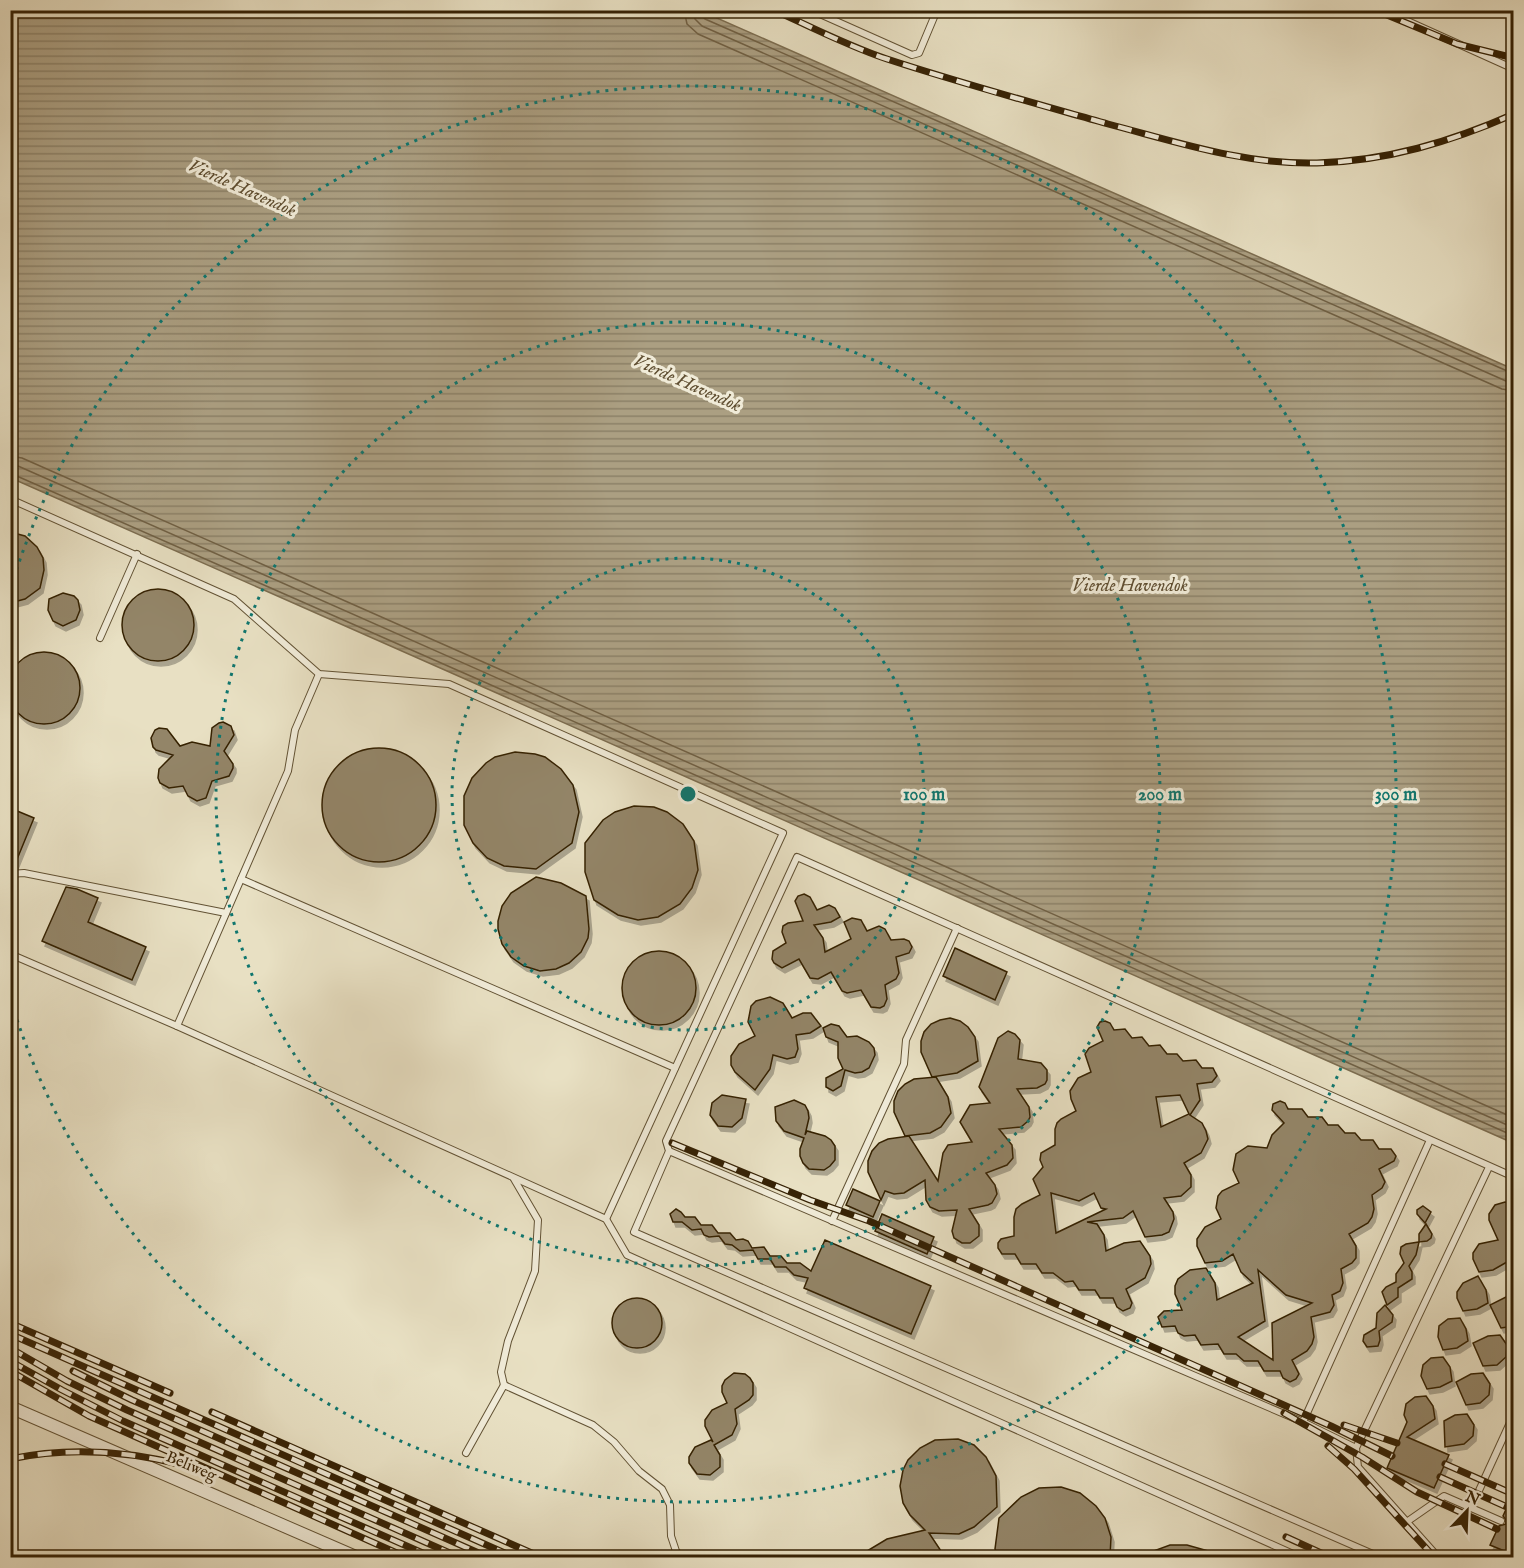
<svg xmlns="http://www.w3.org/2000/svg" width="1524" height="1568" viewBox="0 0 1524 1568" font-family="'IM FELL English',serif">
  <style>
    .water { fill: url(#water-rules); stroke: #7c6d50; stroke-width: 1.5 }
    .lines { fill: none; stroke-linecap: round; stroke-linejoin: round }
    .shore { stroke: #706044; stroke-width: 1.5 }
    .building { fill: #938568; stroke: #362205; stroke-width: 1.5; fill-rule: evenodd; filter: url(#shadow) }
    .lane-casing { stroke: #625234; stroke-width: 8 }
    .street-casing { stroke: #625234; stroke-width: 14 }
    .lane { stroke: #f0ebd8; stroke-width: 6 }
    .street { stroke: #f0ebd8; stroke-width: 12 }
    .rail-casing { stroke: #362205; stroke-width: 7 }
    .rail { stroke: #f0ebd8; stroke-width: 4.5; stroke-dasharray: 14; stroke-linecap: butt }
    .ring { fill: none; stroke: #0f766e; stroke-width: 3; stroke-dasharray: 3 6 }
    .labels { text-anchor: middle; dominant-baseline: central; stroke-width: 6; stroke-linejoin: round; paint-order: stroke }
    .street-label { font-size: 16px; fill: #362205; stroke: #f0ebd8 }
    .water-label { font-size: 18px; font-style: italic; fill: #5f4e31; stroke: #f0ebd8 }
    .centre { fill: #0f766e; stroke: #f0ebd8; stroke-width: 3 }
    .ring-label { font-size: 18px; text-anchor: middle; font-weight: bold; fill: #0f766e; stroke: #f0ebd8; stroke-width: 6; stroke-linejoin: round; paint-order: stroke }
  </style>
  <defs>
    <pattern id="water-rules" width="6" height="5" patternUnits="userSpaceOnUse" patternTransform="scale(1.5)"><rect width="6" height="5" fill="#ab9f82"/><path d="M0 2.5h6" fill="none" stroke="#8c8168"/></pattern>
    <filter id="shadow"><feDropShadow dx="3" dy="5" stdDeviation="0" flood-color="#0004"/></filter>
  </defs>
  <rect width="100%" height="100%" fill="#e8e0c3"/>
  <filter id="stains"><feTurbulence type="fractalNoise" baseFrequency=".00333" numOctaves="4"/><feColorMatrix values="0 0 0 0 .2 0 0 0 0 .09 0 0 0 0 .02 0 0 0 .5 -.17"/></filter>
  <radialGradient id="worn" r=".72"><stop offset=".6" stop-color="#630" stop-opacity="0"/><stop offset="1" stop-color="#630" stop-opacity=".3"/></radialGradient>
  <polygon class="water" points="11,10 701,11 1513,369 1513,1143 11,478"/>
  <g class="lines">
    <g class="shore">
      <polyline points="684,10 687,24 698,34 1502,389 1514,391"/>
      <polyline points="693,10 695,19 702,26 1506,381 1514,382"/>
      <polyline points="701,10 702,16 705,19 1514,374"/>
      <polyline points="10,456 22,458 1514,1118"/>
      <polyline points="10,465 18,466 1514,1128"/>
      <polyline points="10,473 1514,1136"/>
    </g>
  </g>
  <g class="building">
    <polygon points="10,532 25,536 37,547 43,558 44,570 40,588 25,599 10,603"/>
    <circle cx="158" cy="625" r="36"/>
    <polygon points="63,593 74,596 78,600 80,610 76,620 63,626 53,621 48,610 49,599"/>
    <circle cx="44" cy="688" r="36"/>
    <polygon points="223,722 231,726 234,735 224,751 233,764 233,768 229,776 212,781 206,798 197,801 188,796 183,786 169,788 160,783 158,778 159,769 173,755 156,750 153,747 151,738 155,730 159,728 167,729 180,746 192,742 210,746 212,728 219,723"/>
    <circle cx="379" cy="805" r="57"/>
    <polygon points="515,752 535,754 545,757 561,769 573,785 579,812 572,843 536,869 504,866 487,858 473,843 464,825 464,796 472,778 486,763 495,757"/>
    <polygon points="634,806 654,807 667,812 683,824 694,841 698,870 692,888 680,904 658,917 638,920 618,915 594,900 585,872 585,843 603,820 615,812"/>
    <polygon points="10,808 34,818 13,869 10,869"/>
    <polygon points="536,877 561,883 586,896 589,929 588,938 581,952 569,963 556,969 540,971 524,966 511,957 502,944 498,929 498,921 502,906 511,893"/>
    <polygon points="66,887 77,889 98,898 88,922 146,947 132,980 42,941"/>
    <polygon points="804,894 810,897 817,910 829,905 835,908 840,917 831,922 814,925 823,938 825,952 851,939 844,922 852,918 861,920 867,931 879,926 885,929 891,940 904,939 909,941 912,947 909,953 896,957 899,973 896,979 885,985 887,999 884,1006 880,1008 871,1007 861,990 847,993 842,991 831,972 818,979 810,978 799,959 782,968 774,963 772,959 773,951 786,943 782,932 783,926 788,923 803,921 795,901 798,896"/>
    <polygon points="955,948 1007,972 995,1000 943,976"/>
    <circle cx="659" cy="988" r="37"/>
    <polygon points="770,997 783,1003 792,1018 803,1013 811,1013 821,1026 810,1033 796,1035 798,1049 795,1057 787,1059 773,1055 770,1069 755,1090 735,1072 731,1065 731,1056 739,1044 755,1036 748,1022 751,1006 756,1001"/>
    <polygon points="950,1018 960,1021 968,1027 975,1037 978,1061 957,1073 932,1077 921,1052 921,1041 924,1032 931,1024 940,1020"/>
    <path d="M1105,1021l5,2 4,7 11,-1 7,9 10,-1 7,9 11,-1 7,9h10l6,7 13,-1 6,8h11l4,8 -5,6 -15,2 3,16 -10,15 12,8 4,8 2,8 -7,14 -17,10 7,12v12l-10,9 -17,2 9,14 1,7 -5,13 -7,3 -17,2 -12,-26 -10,7 -36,4 10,2 7,11 2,16 18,-8 16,-2 10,15 1,8 -6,14 -19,11 6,14 -2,5 -7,3 -6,-4 -4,-9h-13l-5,-8h-16l-6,-9 -8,1 -12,-9h-11l-6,-9h-15l-6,-10h-13l-4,-6v-5l3,-4 13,-3v-19l2,-8 6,-5 18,-9 -7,-16 10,-12 -3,-7 1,-7 14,-8v-16l2,-6 4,-4 15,-8 -5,-12 -1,-8 8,-13 13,-6 -6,-18 4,-6 14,-7 -6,-14 3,-5zM1180,1095l9,19 -28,13 -5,-30zM1051,1193l28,8 15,-8 7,15 5,1 -50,24z"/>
    <polygon points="831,1024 839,1026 847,1037 857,1036 869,1042 874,1048 875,1055 869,1068 862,1072 855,1073 845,1070 841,1086 833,1091 826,1087 826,1078 843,1069 838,1058 838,1042 826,1037 823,1028"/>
    <polygon points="1008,1031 1015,1034 1020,1040 1018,1059 1041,1063 1047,1070 1047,1080 1045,1084 1037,1088 1017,1089 1029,1107 1030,1117 1028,1121 1021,1127 999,1129 1012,1145 1013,1158 1007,1165 986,1173 995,1185 997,1194 992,1203 988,1205 969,1209 979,1225 979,1236 970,1243 962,1243 954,1238 952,1231 957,1210 939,1211 930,1207 926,1200 925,1180 904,1193 894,1194 885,1191 881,1200 868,1172 868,1161 872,1151 879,1143 888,1139 909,1136 938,1181 943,1153 948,1145 972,1142 960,1122 970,1105 990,1103 979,1087 998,1038"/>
    <polygon points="936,1077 948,1097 951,1113 941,1127 930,1133 905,1136 894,1112 894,1101 898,1091 905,1084 914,1079"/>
    <polygon points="722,1095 746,1099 742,1118 732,1127 718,1126 710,1115 712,1103"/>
    <polygon points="794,1100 805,1105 808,1111 809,1118 805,1135 807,1131 825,1136 831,1140 835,1146 835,1160 830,1166 824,1170 809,1169 803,1163 800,1156 800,1149 804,1138 784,1131 776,1121 775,1107"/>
    <path d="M1280,1101l5,2 3,6h14l6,8h14l6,8h10l7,8h10l6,7h12l6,9h12l5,7 -2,5 -15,8 6,13 -3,6 -10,7 2,14 -2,8 -4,6 -19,11 7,12v12l-4,5 -11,6 2,14 -3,8 -8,4 2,10 -4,7 -19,5 3,20 -2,7 -5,7 -15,9 7,14 -3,5 -6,3 -7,-4 -3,-7h-16l-6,-10h-14l-8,-7h-12l-6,-10 -17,1 -6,-10 -11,1 -6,-3 -3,-7 -13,1 -4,-10 6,-6 18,-1 -7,-16v-8l3,-7 12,-9 16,-2 9,15 2,17 36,-17 -12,-11 -8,-18 -11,7 -17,2 -8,-17v-7l8,-12 16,-8 -5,-11 2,-12 4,-5 17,-8 -6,-13 3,-16 12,-8 19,2 5,-13 12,-12 -12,-13 1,-6zM1258,1270l28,25 26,8 -40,20 1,37 -35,-23 27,-16z"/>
    <polygon points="853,1189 880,1201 873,1217 846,1205"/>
    <polygon points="1505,1202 1514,1204 1514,1258 1493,1270 1479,1272 1473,1259 1473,1253 1479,1244 1498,1240 1489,1220 1489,1214 1495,1205"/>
    <polygon points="1423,1206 1431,1212 1425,1223 1417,1214 1417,1210"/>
    <polygon points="676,1209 681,1212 685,1217 695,1217 701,1225 712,1225 718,1233 730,1233 736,1240 743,1239 748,1241 752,1248 764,1247 770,1256 781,1256 787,1263 800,1263 811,1271 825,1240 931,1286 911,1334 804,1288 808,1278 794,1275 786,1267 775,1267 770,1259 758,1259 753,1250 740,1251 732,1245 725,1244 719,1236 709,1237 704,1235 701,1229 692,1230 682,1222 673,1222 670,1214"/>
    <polygon points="882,1214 934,1237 927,1254 875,1231"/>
    <polygon points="1426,1224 1432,1234 1431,1238 1427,1241 1419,1242 1419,1234"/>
    <polygon points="1419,1242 1416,1255 1409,1266 1412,1272 1412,1279 1398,1288 1398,1297 1387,1305 1382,1292 1386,1287 1396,1282 1396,1274 1404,1263 1400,1254 1401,1247 1406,1244"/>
    <polygon points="1478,1276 1486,1290 1488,1303 1477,1309 1463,1311 1457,1298 1457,1292 1463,1283"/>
    <polygon points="1514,1296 1514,1326 1501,1328 1490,1305 1506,1297"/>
    <circle cx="637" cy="1323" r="25"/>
    <polygon points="1385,1305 1393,1315 1392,1322 1379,1331 1380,1340 1378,1346 1367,1347 1363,1341 1364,1335 1376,1328 1377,1313"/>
    <polygon points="1460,1318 1466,1329 1468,1341 1457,1348 1443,1350 1438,1337 1439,1326 1448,1319"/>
    <polygon points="1500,1335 1507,1345 1506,1357 1497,1365 1483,1366 1473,1343 1488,1336"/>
    <polygon points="1443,1357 1450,1367 1452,1381 1440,1387 1427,1389 1421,1376 1423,1365 1431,1358"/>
    <polygon points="734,1373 745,1374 750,1378 753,1383 753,1395 749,1400 735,1409 737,1424 732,1435 714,1445 720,1455 720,1467 710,1475 697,1474 689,1463 689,1457 695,1447 711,1440 713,1442 705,1426 705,1420 712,1410 727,1403 722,1392 722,1386 725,1380"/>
    <polygon points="1483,1373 1490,1384 1489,1395 1480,1403 1466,1405 1456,1382 1471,1374"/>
    <polygon points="1426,1396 1433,1406 1435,1419 1407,1437 1449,1455 1434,1488 1387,1468 1407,1422 1404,1415 1406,1404 1415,1397"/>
    <polygon points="1467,1414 1474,1425 1473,1436 1464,1444 1445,1447 1444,1421 1455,1415"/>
    <polygon points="958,1439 974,1445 986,1457 996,1476 997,1507 974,1527 959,1534 929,1533 945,1557 857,1557 887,1539 925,1530 910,1515 903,1503 900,1486 903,1470 908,1460 920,1448 935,1440"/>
    <polygon points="1061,1487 1080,1493 1096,1506 1105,1518 1111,1537 1110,1557 998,1557 995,1549 999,1518 1021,1497 1039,1488"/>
    <polygon points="1514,1492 1514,1555 1490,1545 1499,1526 1506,1524 1506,1520 1503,1516"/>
    <polygon points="1170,1545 1187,1545 1219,1554 1218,1557 1140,1557 1140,1556"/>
  </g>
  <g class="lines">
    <defs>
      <g id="lane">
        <polyline points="811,10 912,55 919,53 937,10"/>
        <polyline points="1383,10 1514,69"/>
        <polyline points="10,499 234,599 319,674 449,684 783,833 606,1219"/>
        <polyline points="100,638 137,554"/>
        <polyline points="10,874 24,873 226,913"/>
        <polyline points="241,879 675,1068"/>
        <polyline points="10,954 177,1026 606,1219 627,1255 1302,1558"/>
        <polyline points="177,1026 288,771 295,730 319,674"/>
        <polyline points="669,1151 1303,1422 1356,1448"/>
        <polyline points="832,1221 904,1064 906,1040 957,928"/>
        <polyline points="504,1385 501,1372 508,1341 535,1271 538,1220 514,1179"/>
        <polyline points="1303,1422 1430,1140"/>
        <polyline points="466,1453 504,1385 593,1425 614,1442 639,1471 662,1489 670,1505 671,1536 676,1551 683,1558"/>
        <polyline points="1471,1508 1514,1414"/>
        <polyline points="1408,1521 1444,1496 1501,1521"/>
        <polyline points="1382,1558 634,1232 669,1151 666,1141 797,857 1514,1177"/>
        <polyline points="1439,1558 1358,1467 1356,1448 1489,1167"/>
      </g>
      <polyline id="street" points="10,1407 358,1558"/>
    </defs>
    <use href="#lane" class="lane-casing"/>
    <use href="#street" class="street-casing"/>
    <use href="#lane" class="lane"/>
    <use href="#street" class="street"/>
    <defs>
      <g id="rail">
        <path d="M774,10c37,17 74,36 113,49 73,24 147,44 221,65 69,18 137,41 209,39 70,-2 133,-21 197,-49"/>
        <polyline points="1375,10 1457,44 1514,58"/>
        <polyline points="672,1143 810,1200 869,1221 1331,1426 1392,1456"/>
        <polyline points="10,1323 170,1393"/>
        <polyline points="10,1334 516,1558"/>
        <polyline points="10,1348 67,1381 127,1410 461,1558"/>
        <polyline points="10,1361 62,1390 123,1421 434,1558"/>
        <polyline points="10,1371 89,1416 408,1558"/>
        <polyline points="73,1371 132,1400 490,1558"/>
        <polyline points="212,1412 543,1558"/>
        <polyline points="1284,1413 1362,1457 1417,1492 1497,1529"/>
        <polyline points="1344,1425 1397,1443"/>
        <polyline points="1328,1446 1354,1469 1435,1558"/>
        <path d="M10,1459c57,-12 117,-8 173,6"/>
        <polyline points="1445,1464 1513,1494"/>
        <polyline points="1440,1477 1507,1507"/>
        <polyline points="1286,1537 1332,1558"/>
      </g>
    </defs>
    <use href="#rail" class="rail-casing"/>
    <use href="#rail" class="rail"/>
  </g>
  <g class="ring">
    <circle cx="688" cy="794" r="236"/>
    <circle cx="688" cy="794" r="472"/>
    <path d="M11 587A708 708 0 1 1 11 1001"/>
  </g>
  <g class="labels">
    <g class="street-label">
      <text transform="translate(191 1467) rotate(23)">Beliweg</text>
    </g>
    <g class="water-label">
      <text transform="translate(242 189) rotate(24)">Vierde Havendok</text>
      <text transform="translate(687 384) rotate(24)">Vierde Havendok</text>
      <text x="1130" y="586">Vierde Havendok</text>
    </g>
  </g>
  <circle cx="688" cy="794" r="9" class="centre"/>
  <g class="ring-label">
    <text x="924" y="800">100 m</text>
    <text x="1160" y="800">200 m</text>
    <text x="1396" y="800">300 m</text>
  </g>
  <rect width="1524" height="1568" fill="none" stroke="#e8e0c3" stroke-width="36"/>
  <rect x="12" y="12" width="1500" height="1544" fill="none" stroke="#362205" stroke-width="3"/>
  <rect x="18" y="18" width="1488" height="1532" fill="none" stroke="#362205" stroke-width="1.5"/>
  <g transform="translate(1467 1511) rotate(23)" stroke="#f0ebd8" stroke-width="4.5" paint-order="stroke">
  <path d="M0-4.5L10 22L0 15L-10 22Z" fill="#362205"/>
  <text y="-9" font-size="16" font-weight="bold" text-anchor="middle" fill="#362205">N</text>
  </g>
  <rect width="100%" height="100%" filter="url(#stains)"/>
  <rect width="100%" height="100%" fill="url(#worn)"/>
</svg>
